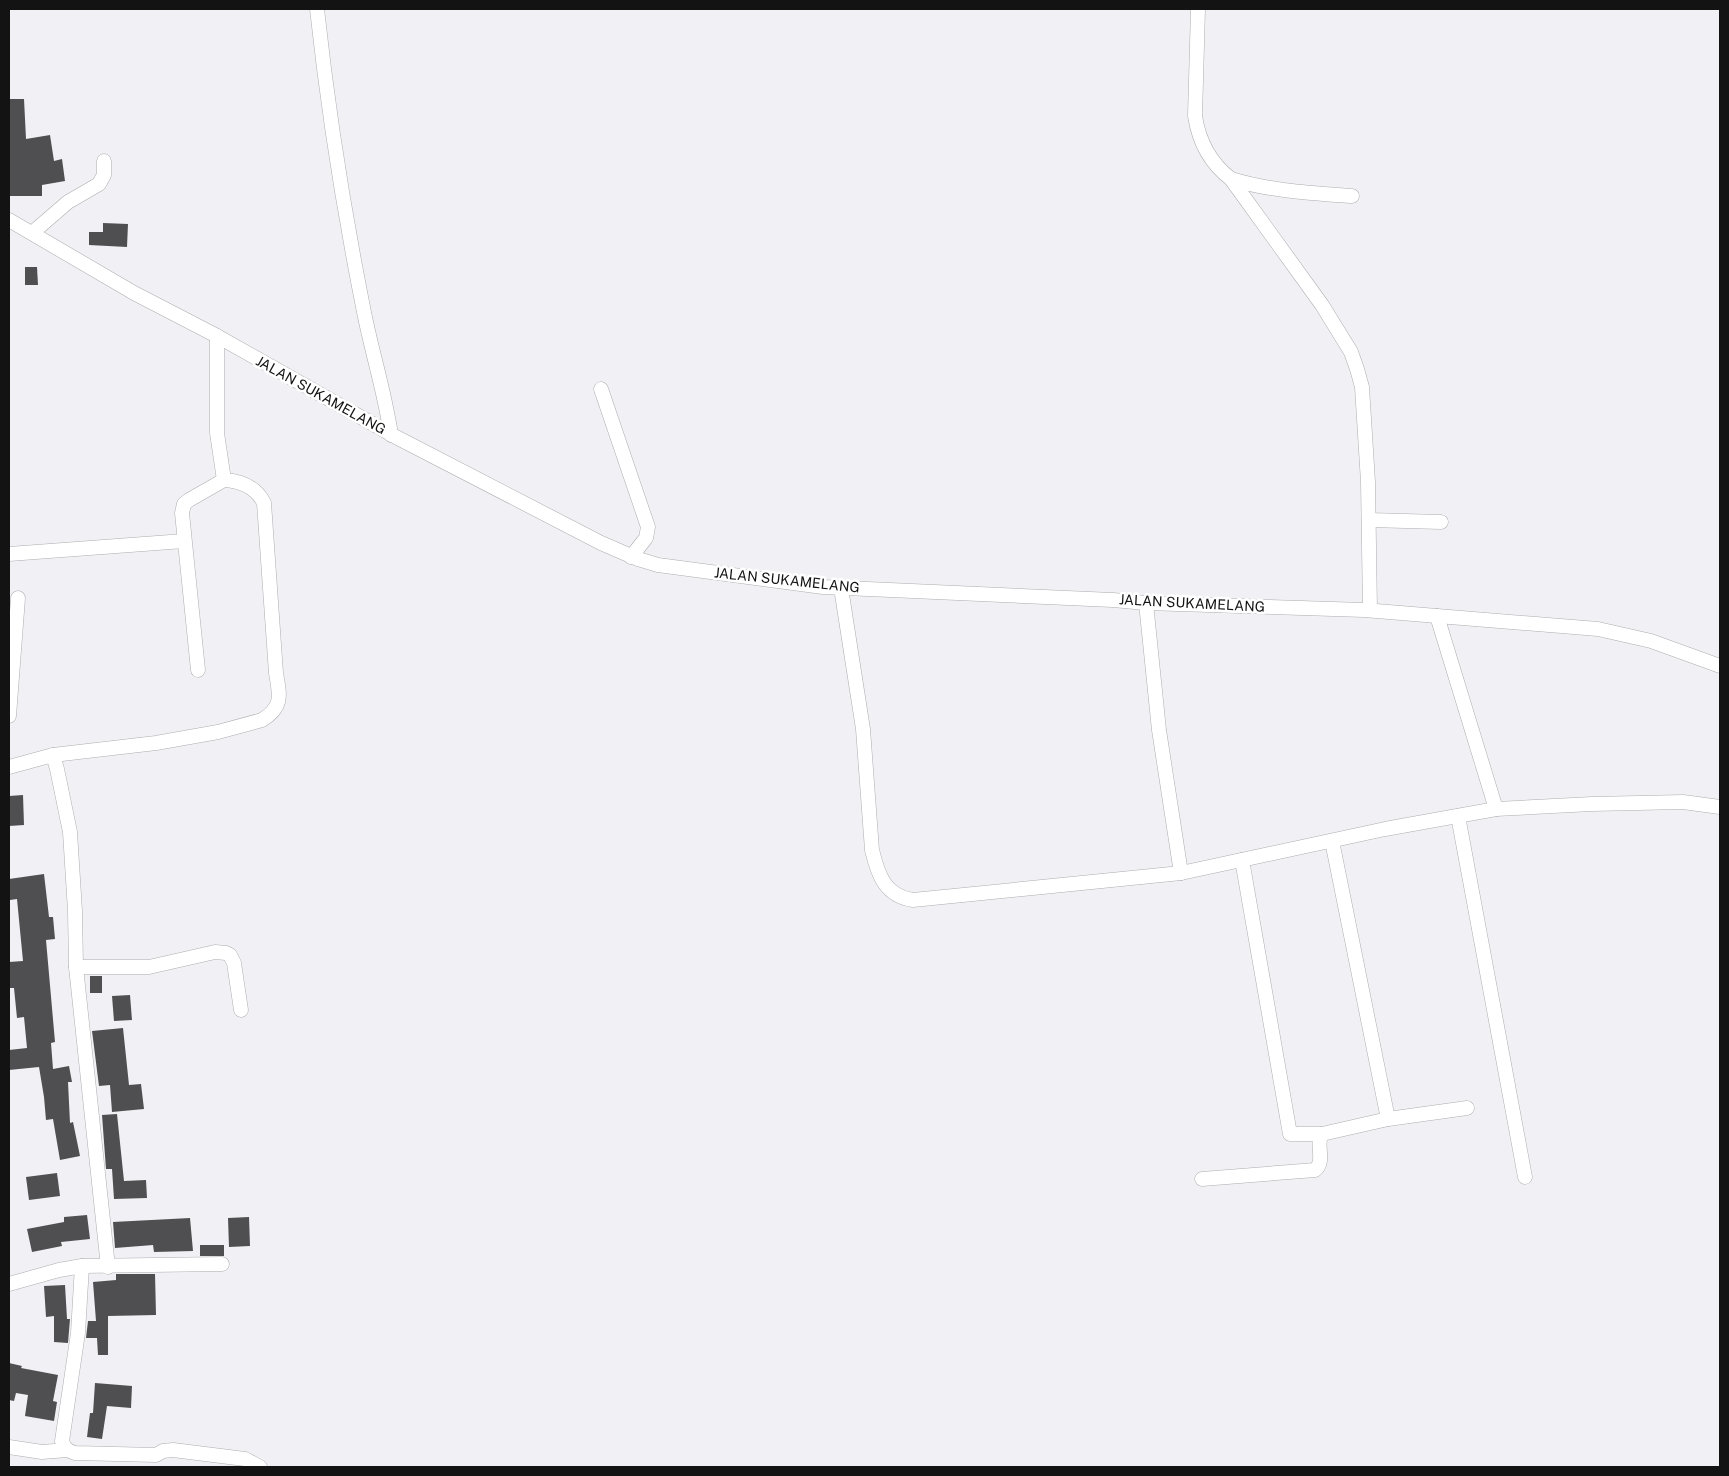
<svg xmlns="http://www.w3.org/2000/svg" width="1729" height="1476" viewBox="0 0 1729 1476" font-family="'Public Sans',sans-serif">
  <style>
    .building { fill: #4f4f52 }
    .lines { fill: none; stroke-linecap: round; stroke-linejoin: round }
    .street-casing { stroke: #adadb0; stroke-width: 15 }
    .street { stroke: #fff; stroke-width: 14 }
    .labels { text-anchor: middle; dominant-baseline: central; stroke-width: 5; stroke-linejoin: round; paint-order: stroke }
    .street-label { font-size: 14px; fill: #131314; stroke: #fff }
  </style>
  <rect width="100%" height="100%" fill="#f1f1f5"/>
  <g class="building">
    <polygon points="9,99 24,99 26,139 50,135 54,161 62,159 65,181 42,185 42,196 9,196"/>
    <polygon points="103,223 128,224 127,247 89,245 89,232 103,232"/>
    <polygon points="25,267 37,267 38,285 25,285"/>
    <polygon points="23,795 24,825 9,826 9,796"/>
    <polygon points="44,874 49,917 53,917 55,939 46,940 55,1042 51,1043 53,1069 69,1066 72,1082 68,1082 70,1123 73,1122 80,1156 60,1160 53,1119 46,1120 44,1097 39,1067 9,1070 9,1050 27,1048 24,1017 17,1018 14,988 9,988 9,962 23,961 17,899 10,900 9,879"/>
    <rect x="90" y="976" width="12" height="17"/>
    <polygon points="130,995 132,1020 114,1021 112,996"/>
    <polygon points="123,1028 129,1085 141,1084 144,1109 112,1112 110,1085 99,1086 92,1031"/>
    <polygon points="117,1114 124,1181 146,1180 147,1198 114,1199 112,1169 106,1169 102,1115"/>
    <polygon points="57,1173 60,1196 29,1200 26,1177"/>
    <polygon points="87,1215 90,1239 61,1242 62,1246 32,1252 27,1229 64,1222 64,1217"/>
    <polygon points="249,1217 250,1246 229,1247 228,1218"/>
    <polygon points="190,1218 193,1251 154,1252 153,1245 115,1248 113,1222"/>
    <rect x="200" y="1245" width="24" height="11"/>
    <polygon points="116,1274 155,1274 156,1315 108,1316 108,1355 98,1355 97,1338 86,1338 88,1321 96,1321 93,1282 116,1280"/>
    <polygon points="65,1285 67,1319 70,1319 68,1343 54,1342 54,1316 46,1317 44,1286"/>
    <polygon points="9,1363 22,1366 21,1368 58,1375 53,1401 57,1402 54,1421 25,1416 28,1395 16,1393 14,1401 9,1400"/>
    <polygon points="95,1383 132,1386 131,1408 107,1406 102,1439 87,1437 90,1413 93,1413"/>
  </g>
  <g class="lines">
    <defs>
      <g id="street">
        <path d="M317,9c11,102 27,203 47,303 8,41 21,81 27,123"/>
        <path d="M1198,9l-3,107c4,26 15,47 36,63l91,126 29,47 6,17 5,18 6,95 2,128"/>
        <path d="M1231,179c39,12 80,14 121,17"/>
        <polyline points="9,220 134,293 217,336 396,437 601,543 638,559 658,565 823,587 1113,600 1146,603 1364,610 1598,629 1651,641 1720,666"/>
        <polyline points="32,233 68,202 99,184 104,175 104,161"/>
        <polyline points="601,389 648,527 646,538 631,557"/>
        <polyline points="1369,520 1441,522"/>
        <polyline points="9,554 184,541"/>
        <path d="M841,588l22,141 9,121c6,25 13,46 41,50l268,-27 204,-44 111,-20 96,-5 91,-2 37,5"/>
        <polyline points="1146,603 1159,730 1181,873"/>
        <polyline points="1437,616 1496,809"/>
        <polyline points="198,670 182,513 184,504 189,500 224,480"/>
        <polyline points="9,716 18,598"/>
        <path d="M53,755l103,-12 62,-11 44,-12c21,-13 18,-24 14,-47l-12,-170c-8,-16 -23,-22 -40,-23l-7,-47v-97"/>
        <polyline points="9,767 53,755 57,769 70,832 75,911 76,967 108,1267"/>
        <polyline points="1458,816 1525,1177"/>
        <polyline points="1332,841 1388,1119"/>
        <polyline points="1242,860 1290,1134 1321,1134"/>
        <polyline points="76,967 149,967 215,952 226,953 230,955 234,963 241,1010"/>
        <path d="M1202,1179l113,-9c11,-9 0,-26 7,-36l66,-15 79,-11"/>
        <path d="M82,1266l-4,67 -16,108c2,7 6,10 13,12l81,2 7,-4 10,-1 72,9 15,8"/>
        <polyline points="9,1284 59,1270 82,1266 222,1264"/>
        <polyline points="9,1447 42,1452 67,1450"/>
      </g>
    </defs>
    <use href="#street" class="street-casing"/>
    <use href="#street" class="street"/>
  </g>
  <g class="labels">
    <g class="street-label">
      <text transform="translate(321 395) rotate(29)">JALAN SUKAMELANG</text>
      <text transform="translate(787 580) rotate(6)">JALAN SUKAMELANG</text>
      <text transform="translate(1192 603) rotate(3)">JALAN SUKAMELANG</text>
    </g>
  </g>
  <rect width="1729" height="1476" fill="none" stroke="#131314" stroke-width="20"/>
</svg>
